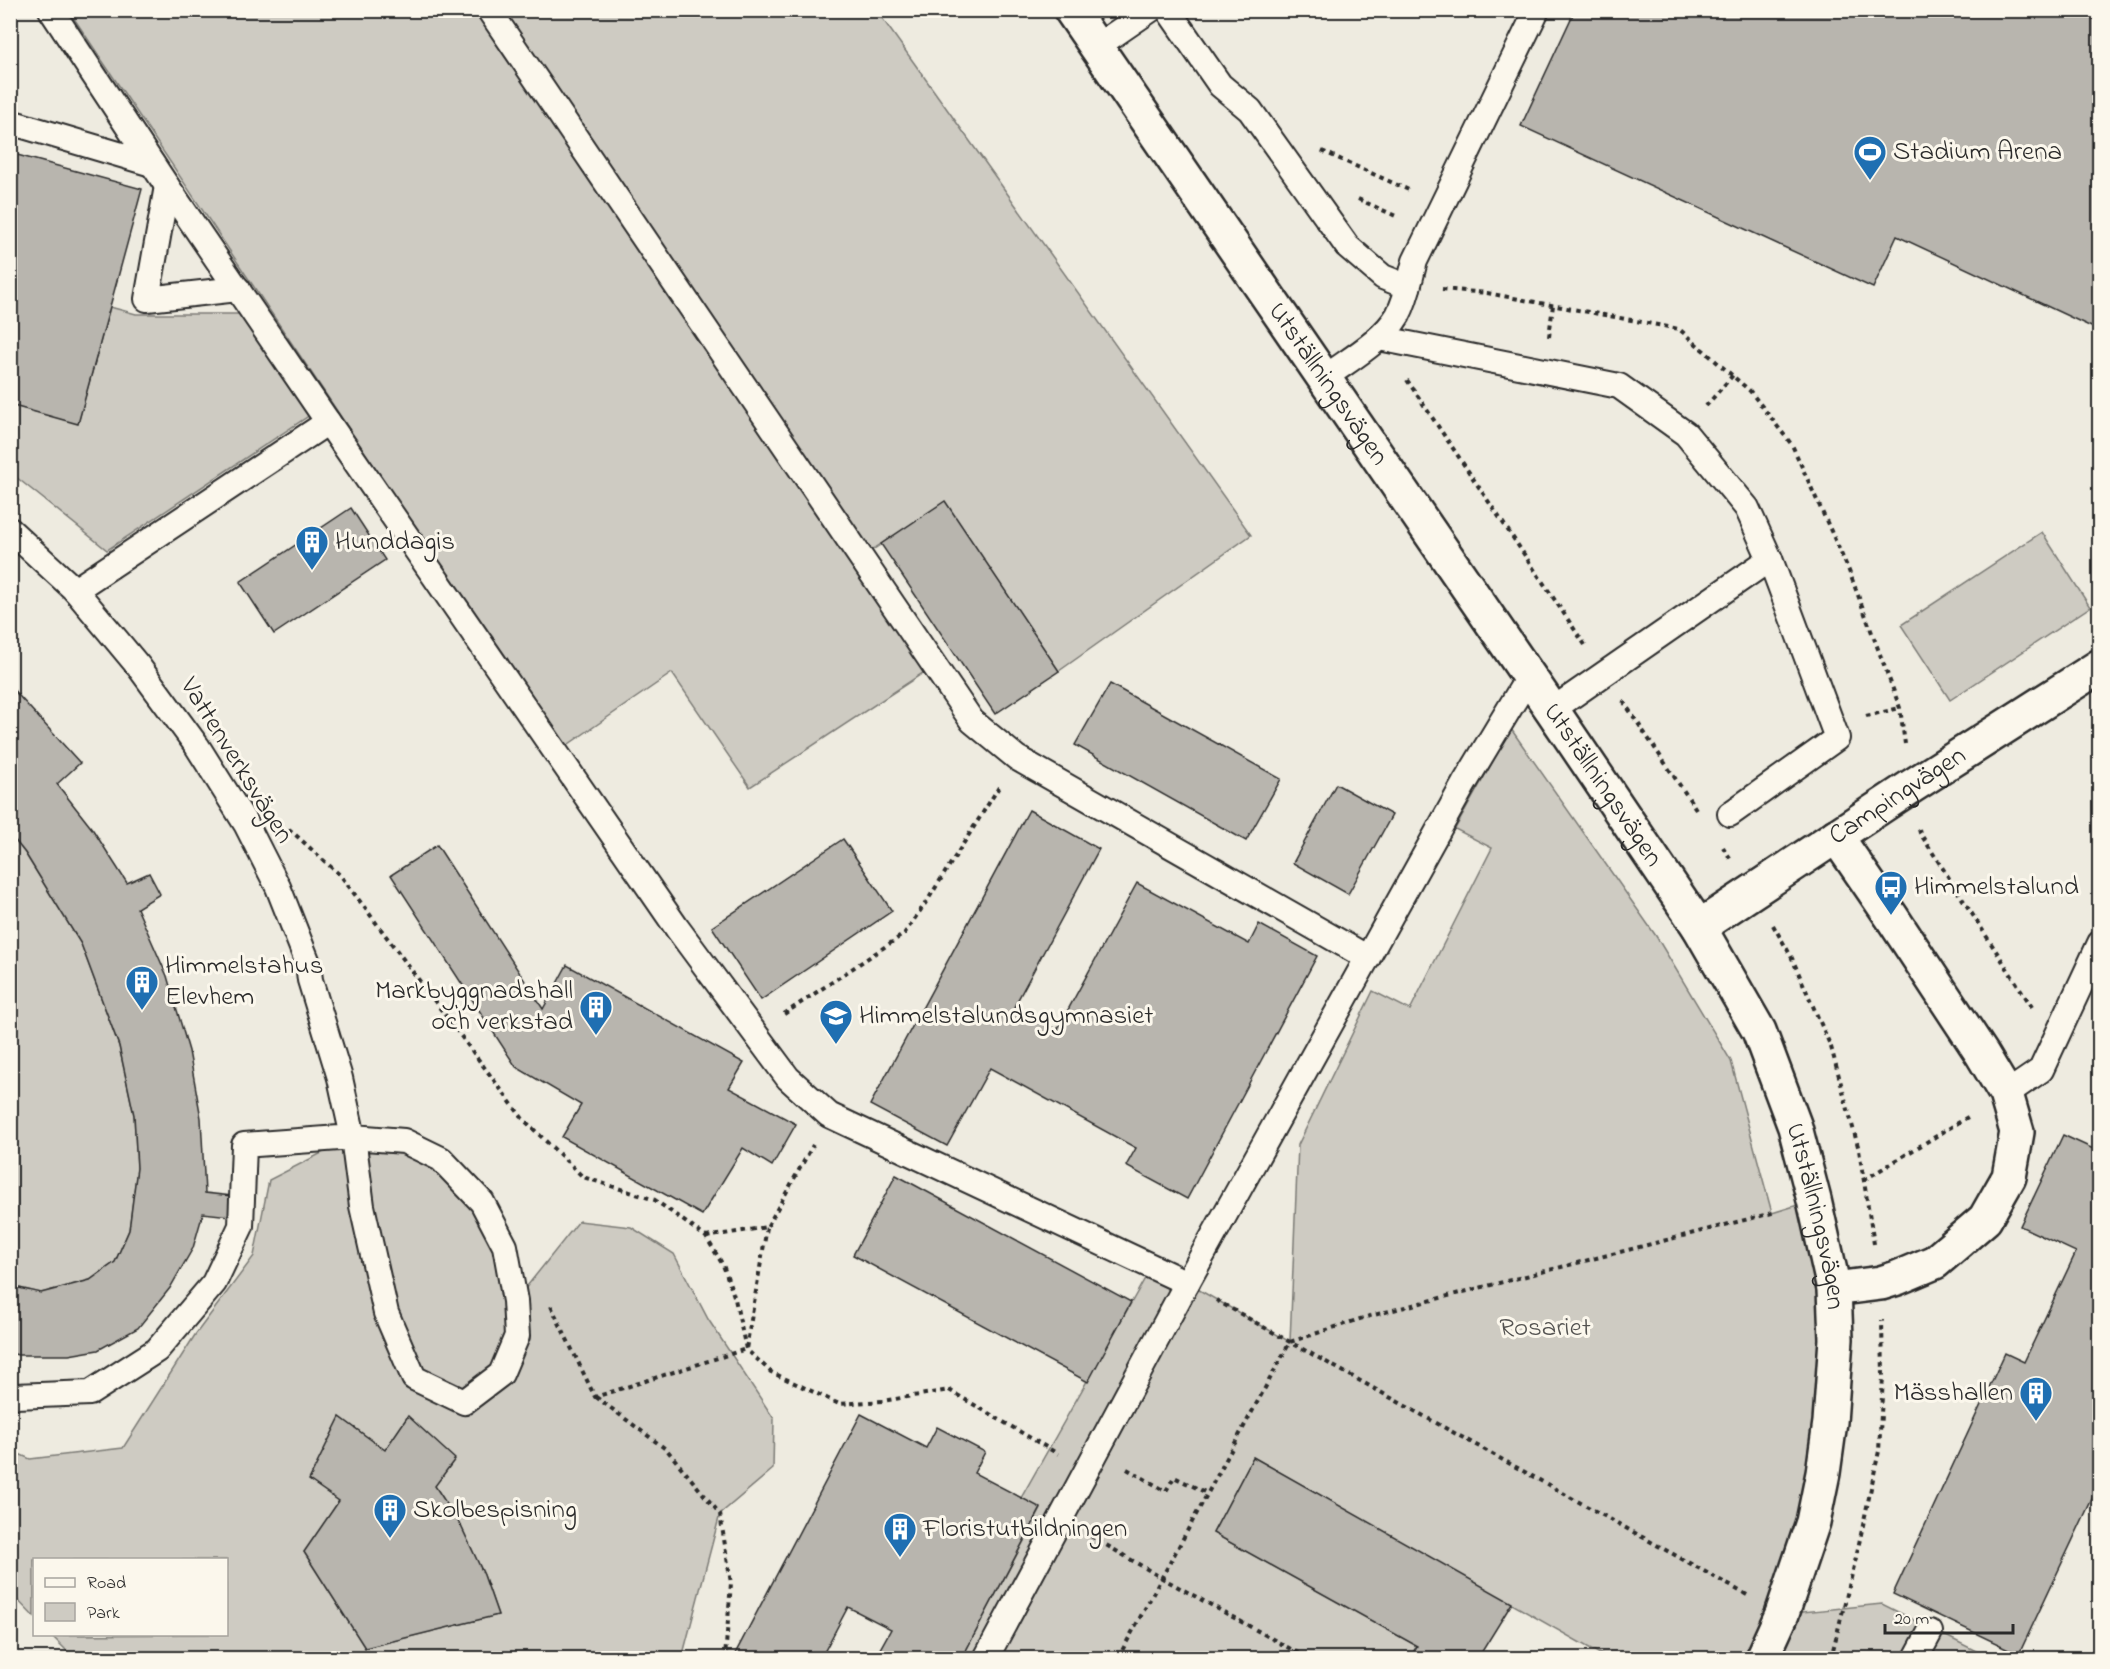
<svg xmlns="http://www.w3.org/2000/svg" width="2110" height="1669" viewBox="0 0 2110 1669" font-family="'Indie Flower',sans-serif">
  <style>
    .green { fill: #cecbc2; stroke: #7c7b76; stroke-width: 1.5; fill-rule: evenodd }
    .building { fill: #b8b5ae; stroke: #2b2b2b; stroke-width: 1.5 }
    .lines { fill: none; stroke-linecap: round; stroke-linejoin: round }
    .lane-casing { stroke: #2b2b2b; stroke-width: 28 }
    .street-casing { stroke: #2b2b2b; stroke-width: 38 }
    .path { stroke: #2b2b2b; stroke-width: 4; stroke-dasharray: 4.5 4.5; stroke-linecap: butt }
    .lane { stroke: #fbf7ec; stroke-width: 24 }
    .street { stroke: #fbf7ec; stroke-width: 33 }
    .labels { text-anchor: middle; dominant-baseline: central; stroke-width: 6; stroke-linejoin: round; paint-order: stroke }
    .poi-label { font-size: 27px; fill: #2b2b2b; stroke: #fbf7ec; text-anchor: start }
    .street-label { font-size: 27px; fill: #2b2b2b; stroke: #fbf7ec }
    .park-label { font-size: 27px; fill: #545351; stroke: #fbf7ec }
  </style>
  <rect width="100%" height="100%" fill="#eeebe0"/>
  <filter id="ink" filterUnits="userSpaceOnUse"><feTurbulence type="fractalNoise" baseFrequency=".0167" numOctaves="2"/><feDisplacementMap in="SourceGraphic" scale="12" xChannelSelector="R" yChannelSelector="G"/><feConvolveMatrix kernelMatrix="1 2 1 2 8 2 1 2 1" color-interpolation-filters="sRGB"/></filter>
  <g filter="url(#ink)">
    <g class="green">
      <polygon points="69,11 877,11 1251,535 1059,671 945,502 854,562 926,671 750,787 672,673 563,748"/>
      <polygon points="110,307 136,314 246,314 319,409 107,550 11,473 10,405 78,423"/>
      <polygon points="2042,532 2090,607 1950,700 1901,625"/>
      <polygon points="1511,729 1656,936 1731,1061 1772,1213 1814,1200 1836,1339 1783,1614 1882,1604 1990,1658 1607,1658 1253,1457 1213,1533 1417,1646 1410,1658 962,1658 1041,1509 1021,1498 1152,1266 1187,1283 1290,1342 1298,1145 1373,991 1410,1010 1492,848 1455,829"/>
      <polygon points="10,834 25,853 81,944 119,1046 134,1115 137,1168 129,1230 115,1262 90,1280 41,1293 11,1286"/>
      <path d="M353,1137l51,4 78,61 34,98 63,-79 52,6 43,27 34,65 66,100 -1,50 -53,45 -38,144h-608l-23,-23 175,-1v-74h-192v57l-23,-24 -1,-143 20,9 93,-11 72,-113 59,-79 15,-76zM408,1417l27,69 26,40 23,49 14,40 -133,33 -61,-96 35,-51 1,-83 45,32z"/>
    </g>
    <g class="building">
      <polygon points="1575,10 2100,10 2100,331 1897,236 1873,288 1521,126"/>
      <polygon points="10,153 142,189 78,424 10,405"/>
      <polygon points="945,501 1059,671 995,714 881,544"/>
      <polygon points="351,508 385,560 274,634 240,582"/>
      <polygon points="1110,684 1281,779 1246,841 1075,745"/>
      <polygon points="10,686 80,763 57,784 93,830 127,883 149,873 160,894 137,908 167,976 189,1051 201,1118 205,1193 232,1196 230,1216 203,1213 193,1248 170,1288 138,1328 98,1350 69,1355 18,1355 10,1353 10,1286 41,1293 90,1280 115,1262 129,1230 137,1168 134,1115 119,1046 81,944 25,853 10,834"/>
      <polygon points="1336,784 1392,815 1348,894 1293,863"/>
      <polygon points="1029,810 1099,849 1014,1007 1057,1030 1137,883 1249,944 1259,924 1317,956 1187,1199 1126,1166 1136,1148 990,1068 947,1146 870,1105"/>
      <polygon points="843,839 892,911 761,1000 712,927"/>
      <polygon points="437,845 543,1009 567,965 744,1063 729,1088 796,1124 772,1166 743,1148 702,1215 562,1137 581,1105 516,1067 391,875"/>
      <polygon points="2063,1135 2100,1152 2100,1482 2019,1654 1893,1594 2005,1353 2024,1362 2076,1252 2020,1226"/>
      <polygon points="896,1175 1131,1302 1088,1382 853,1255"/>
      <polygon points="861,1414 926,1448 937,1427 985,1452 974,1473 1041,1508 962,1658 875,1658 891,1629 848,1607 821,1658 744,1658 735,1654"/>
      <polygon points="408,1416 455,1459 435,1486 461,1526 484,1575 498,1615 365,1648 304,1552 339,1501 309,1480 340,1417 385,1450"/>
      <polygon points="1253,1457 1512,1603 1478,1658 1410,1658 1417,1646 1213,1533"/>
    </g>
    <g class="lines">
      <defs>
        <g id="lane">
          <polyline points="51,10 167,186 328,422 677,928 788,1078 829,1115 1187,1283"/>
          <polyline points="489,10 972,721 1017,758 1368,958"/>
          <polyline points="1168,10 1220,85 1250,110 1347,246 1383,277 1408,287"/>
          <polyline points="1096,47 1150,10"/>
          <polyline points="10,122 152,164"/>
          <polyline points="167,186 147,299 238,289"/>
          <polyline points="1379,338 1619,386 1686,434 1747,508 1770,559 1837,738 1730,814"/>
          <path d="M1323,379c25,-19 59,-37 75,-64 9,-17 12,-36 17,-54l122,-251"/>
          <polyline points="10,530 75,590 139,667 197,746 246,824 278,887 308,963 310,980 340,1078 353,1137 362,1206 386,1313 414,1378 464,1402 501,1374 517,1336 515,1301 505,1246 482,1202 441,1159 404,1141 353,1137 244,1145 241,1226 214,1283 157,1350 90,1393 15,1396 10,1394"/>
          <polyline points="75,590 328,422"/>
          <polyline points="1552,710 1770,559"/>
          <polyline points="2006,1094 2041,1070 2100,943"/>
          <polyline points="986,1658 1187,1283 1464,784 1529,676"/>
          <polyline points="1916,1658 1930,1632"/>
        </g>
        <g id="street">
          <path id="s1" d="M1071,10l481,700 147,217 60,104 36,96 19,73 20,89 2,50 -6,83 -7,51 -10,49 -31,92 -20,44"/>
          <path id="s2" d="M1699,927l213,-141 188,-120"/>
          <polyline points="1834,1289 1881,1283 1897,1278 1935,1262 1985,1219 2009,1177 2017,1132 2006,1094 1982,1054 1891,916 1836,836"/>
        </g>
      </defs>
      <use href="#lane" class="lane-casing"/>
      <use href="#street" class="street-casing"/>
      <g class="path">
        <polyline points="1322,151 1411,191"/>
        <polyline points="1358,199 1398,217"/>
        <polyline points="1442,289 1487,293 1679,329 1750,391 1792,445 1849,571 1900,708 1905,744"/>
        <polyline points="1549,337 1553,305"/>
        <polyline points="1407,380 1585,645"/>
        <polyline points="1706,406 1733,375"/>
        <polyline points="1623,701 1696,809"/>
        <polyline points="1866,716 1900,708"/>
        <polyline points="289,829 341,876 523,1119 583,1177 655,1200 706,1237 723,1265 735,1299 746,1349 771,1372 839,1404 883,1401 949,1390 1058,1454"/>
        <polyline points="1919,829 1920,833 2032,1007"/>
        <polyline points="1723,847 1732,861"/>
        <polyline points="1773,925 1791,956 1831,1047 1859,1150 1874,1244"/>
        <polyline points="784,1014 904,934 929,898 999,787"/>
        <polyline points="1864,1180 1971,1115"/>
        <polyline points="706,1237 767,1227 813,1145"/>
        <polyline points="1216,1300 1290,1342 1747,1595"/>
        <polyline points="551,1306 595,1397 746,1349 767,1227"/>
        <polyline points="596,1397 667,1450 720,1514 731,1583 725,1658"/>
        <polyline points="1127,1469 1166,1491 1174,1477 1207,1493"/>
        <polyline points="1091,1536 1162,1578 1307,1658"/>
        <polyline points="1118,1658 1290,1342 1366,1317 1776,1212"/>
        <polyline points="1831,1658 1855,1562 1879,1451 1883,1377 1882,1320"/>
      </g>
      <use href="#lane" class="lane"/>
      <use href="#street" class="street"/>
    </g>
  </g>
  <defs>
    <symbol id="stadium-pin" viewBox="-11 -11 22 30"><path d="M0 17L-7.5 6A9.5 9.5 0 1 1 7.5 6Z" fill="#1f6fb2" stroke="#fbf7ec"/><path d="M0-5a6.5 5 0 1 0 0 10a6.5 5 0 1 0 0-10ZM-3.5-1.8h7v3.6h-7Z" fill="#fff"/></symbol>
    <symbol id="building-pin" viewBox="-11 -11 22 30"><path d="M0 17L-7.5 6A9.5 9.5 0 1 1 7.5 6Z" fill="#1f6fb2" stroke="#fbf7ec"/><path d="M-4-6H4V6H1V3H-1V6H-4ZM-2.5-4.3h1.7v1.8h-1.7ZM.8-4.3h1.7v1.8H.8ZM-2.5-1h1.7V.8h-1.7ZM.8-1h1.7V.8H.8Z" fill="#fff"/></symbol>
    <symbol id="bus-pin" viewBox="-11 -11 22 30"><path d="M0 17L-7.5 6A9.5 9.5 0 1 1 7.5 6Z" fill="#1f6fb2" stroke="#fbf7ec"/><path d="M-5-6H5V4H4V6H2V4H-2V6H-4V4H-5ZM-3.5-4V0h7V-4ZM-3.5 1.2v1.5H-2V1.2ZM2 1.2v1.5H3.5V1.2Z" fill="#fff"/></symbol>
    <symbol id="school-pin" viewBox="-11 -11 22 30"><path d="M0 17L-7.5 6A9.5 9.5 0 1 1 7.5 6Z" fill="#1f6fb2" stroke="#fbf7ec"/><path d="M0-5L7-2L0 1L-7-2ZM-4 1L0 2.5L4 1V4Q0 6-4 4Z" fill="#fff"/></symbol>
  </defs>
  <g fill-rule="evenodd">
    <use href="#stadium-pin" x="1851" y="133" width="38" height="52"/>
    <use href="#building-pin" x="293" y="523" width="38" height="52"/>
    <use href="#bus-pin" x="1872" y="868" width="38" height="52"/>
    <use href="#building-pin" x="123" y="963" width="38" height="52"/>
    <use href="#building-pin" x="577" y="988" width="38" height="52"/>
    <use href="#school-pin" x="817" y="997" width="38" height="52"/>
    <use href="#building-pin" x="2017" y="1374" width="38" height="52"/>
    <use href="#building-pin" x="371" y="1491" width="38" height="52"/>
    <use href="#building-pin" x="881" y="1510" width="38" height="52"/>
  </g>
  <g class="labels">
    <g class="poi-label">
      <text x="1893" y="152">Stadium Arena</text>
      <text x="335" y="542">Hunddagis</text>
      <text x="1914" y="887">Himmelstalund</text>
      <text x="165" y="966">Himmelstahus<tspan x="165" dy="31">Elevhem</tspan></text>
      <text x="573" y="991" text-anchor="end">Markbyggnadshall<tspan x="573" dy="31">och verkstad</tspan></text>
      <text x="859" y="1016">Himmelstalundsgymnasiet</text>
      <text x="2013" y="1393" text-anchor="end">Mässhallen</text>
      <text x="413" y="1510">Skolbespisning</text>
      <text x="923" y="1529">Floristutbildningen</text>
    </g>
    <g class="street-label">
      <text stroke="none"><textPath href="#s1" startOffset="454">Utställningsvägen</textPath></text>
      <text transform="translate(236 761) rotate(58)">Vattenverksvägen</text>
      <text stroke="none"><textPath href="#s1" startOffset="940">Utställningsvägen</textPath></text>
      <text stroke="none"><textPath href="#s2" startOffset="238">Campingvägen</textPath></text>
      <text stroke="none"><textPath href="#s1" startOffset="1426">Utställningsvägen</textPath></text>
    </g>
    <g class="park-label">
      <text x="1545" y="1328">Rosariet</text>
    </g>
  </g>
  <rect width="2110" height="1669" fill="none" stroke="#fbf7ec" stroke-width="36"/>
  <rect x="18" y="18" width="2074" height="1633" fill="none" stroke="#2b2b2b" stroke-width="2" filter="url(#ink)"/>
  <rect x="33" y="1558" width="195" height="78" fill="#fbf7ec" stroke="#a8a59f" stroke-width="1.5"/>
  <rect x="45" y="1578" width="30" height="9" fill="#fbf7ec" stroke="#a8a59f" stroke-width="1.5"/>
  <text x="87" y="1588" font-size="18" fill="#2b2b2b">Road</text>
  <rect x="45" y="1603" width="30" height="18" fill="#cecbc2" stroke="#a8a59f" stroke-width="1.5"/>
  <text x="87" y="1618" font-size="18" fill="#2b2b2b">Park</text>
  <path d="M1885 1624v9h128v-9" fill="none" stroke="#2b2b2b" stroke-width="3"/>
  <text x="1894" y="1624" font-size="18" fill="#2b2b2b" stroke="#fbf7ec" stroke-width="4.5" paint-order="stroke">20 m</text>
</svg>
